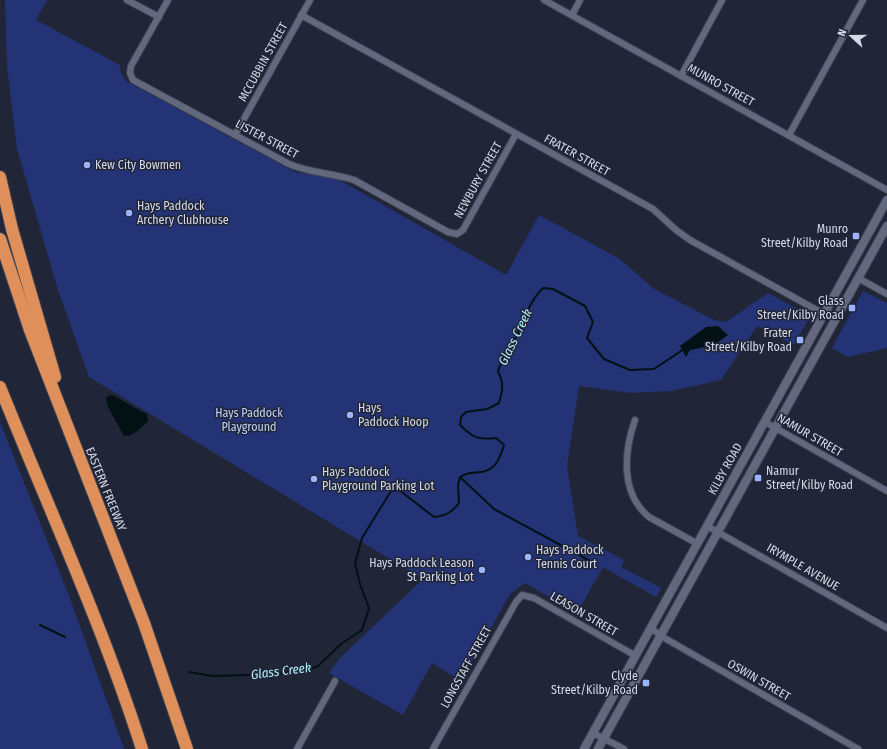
<svg xmlns="http://www.w3.org/2000/svg" width="887" height="749" viewBox="0 0 887 749" font-family="'Fira Sans Condensed',sans-serif">
  <style>
    .green { fill: #243376 }
    .water { fill: #021113 }
    .lines { fill: none; stroke-linecap: round; stroke-linejoin: round }
    .stream { stroke: #021113; stroke-width: 2 }
    .minor-casing { stroke: #3f4352; stroke-width: 8 }
    .tertiary-casing { stroke: #3f4352; stroke-width: 10 }
    .motorway-casing { stroke: #3f4352; stroke-width: 14 }
    .minor { stroke: #62697e; stroke-width: 6 }
    .tertiary { stroke: #62697e; stroke-width: 8 }
    .motorway { stroke: #df8f5a; stroke-width: 12 }
    .poi-dot { fill: #9cb4fd; stroke: #202638; stroke-width: 1.5 }
    .labels { text-anchor: middle; dominant-baseline: central; stroke-width: 3; stroke-linejoin: round; paint-order: stroke }
    .street-label { font-size: 12px; fill: #d5d9e5; stroke: #202638 }
    .poi-label { font-size: 12px; fill: #d5d9e5; stroke: #202638; text-anchor: start }
    .park-label { font-size: 12px; fill: #c2d1fb; stroke: #202638 }
    .water-label { font-size: 13px; font-style: italic; fill: #b3eff8; stroke: #202638 }
  </style>
  <rect width="100%" height="100%" fill="#202638"/>
  <g class="green">
    <polygon points="5,0 47,0 36,20 120,65 121,74 126,81 295,172 336,178 506,275 539,215 620,259 654,289 714,320 726,322 768,293 810,316 794,345 757,326 721,380 671,391 631,393 579,386 567,466 578,536 624,560 621,567 661,588 656,597 603,567 577,613 525,583 510,594 461,681 432,663 403,715 329,673 340,658 423,579 89,377 58,290 17,149 7,66"/>
    <polygon points="863,291 887,303 887,348 848,357 832,348"/>
    <polygon points="0,422 71,601 124,749 0,749"/>
  </g>
  <g class="water">
    <path d="M718,326l10,9c-13,11 -22,12 -38,15l-4,7 -6,-11 26,-19z"/>
    <path d="M112,395c12,6 22,13 35,19l1,7c-7,7 -14,15 -24,15l-17,-31 -1,-8z"/>
  </g>
  <g class="lines">
    <g class="stream">
      <polyline points="460,477 494,509 592,562"/>
      <polyline points="40,625 65,637"/>
      <path d="M189,672l24,4 37,-1 29,-1 38,-7 24,-23 21,-14 7,-22 -9,-24 -5,-21 7,-25 29,-47 8,-1 35,27c12,-1 18,-5 25,-14l-1,-18 2,-8c10,-6 11,-3 21,-5 15,-2 19,-14 23,-27l-8,-7c-18,2 -23,0 -36,-13l1,-8 5,-5 21,-3 12,-6c4,-14 5,-19 -1,-32 4,-13 12,-22 18,-34 8,-17 13,-35 27,-49l10,1 32,17 8,16 -6,16 17,21 26,11 24,-1 30,-20"/>
    </g>
    <defs>
      <g id="minor">
        <polyline points="127,0 159,17"/>
        <path d="M168,0l-37,66 -1,7 3,7 156,84c20,9 44,9 65,16l94,52 9,2 6,-4 53,-96"/>
        <polyline points="544,0 887,190"/>
        <polyline points="301,15 653,209 676,230 690,240 824,314 838,315"/>
        <polyline points="572,15 580,0"/>
        <polyline points="681,76 722,0"/>
        <polyline points="235,135 310,0"/>
        <polyline points="789,135 863,0"/>
        <polyline points="858,278 887,294"/>
        <path d="M635,420c-11,32 -15,73 14,97l49,27"/>
        <polyline points="765,422 887,491"/>
        <polyline points="707,526 887,628"/>
        <polyline points="651,628 661,636 858,749"/>
        <polyline points="593,733 624,749"/>
        <polyline points="297,749 335,681"/>
        <polyline points="433,749 516,602 522,595 534,598 636,656"/>
      </g>
      <g id="tertiary">
        <polyline points="584,749 887,200"/>
        <polyline points="598,749 887,226"/>
      </g>
      <g id="motorway">
        <polyline points="0,177 12,229 55,377"/>
        <polyline points="0,239 30,330 144,623 187,749"/>
        <path d="M0,387c48,120 103,239 142,362"/>
      </g>
    </defs>
    <use href="#minor" class="minor-casing"/>
    <use href="#tertiary" class="tertiary-casing"/>
    <use href="#motorway" class="motorway-casing"/>
    <use href="#minor" class="minor"/>
    <use href="#tertiary" class="tertiary"/>
    <use href="#motorway" class="motorway"/>
  </g>
  <g class="poi-dot">
    <circle cx="87" cy="165" r="4"/>
    <circle cx="129" cy="213" r="4"/>
    <rect x="852" y="232" width="8" height="8" rx="2"/>
    <rect x="848" y="304" width="8" height="8" rx="2"/>
    <rect x="796" y="336" width="8" height="8" rx="2"/>
    <circle cx="350" cy="415" r="4"/>
    <rect x="754" y="474" width="8" height="8" rx="2"/>
    <circle cx="314" cy="479" r="4"/>
    <circle cx="528" cy="557" r="4"/>
    <circle cx="482" cy="570" r="4"/>
    <rect x="642" y="679" width="8" height="8" rx="2"/>
  </g>
  <g class="labels">
    <g class="street-label">
      <text transform="translate(263 62) rotate(-61)">MCCUBBIN STREET</text>
      <text transform="translate(721 85) rotate(29)">MUNRO STREET</text>
      <text transform="translate(267 139) rotate(28)">LISTER STREET</text>
      <text transform="translate(577 155) rotate(29)">FRATER STREET</text>
      <text transform="translate(478 180) rotate(-61)">NEWBURY STREET</text>
      <text transform="translate(810 435) rotate(30)">NAMUR STREET</text>
      <text transform="translate(725 469) rotate(-61)">KILBY ROAD</text>
      <text transform="translate(106 489) rotate(68)">EASTERN FREEWAY</text>
      <text transform="translate(803 567) rotate(30)">IRYMPLE AVENUE</text>
      <text transform="translate(584 614) rotate(30)">LEASON STREET</text>
      <text transform="translate(466 667) rotate(-61)">LONGSTAFF STREET</text>
      <text transform="translate(759 680) rotate(30)">OSWIN STREET</text>
    </g>
    <g class="poi-label">
      <text x="95" y="165">Kew City Bowmen</text>
      <text x="137" y="206">Hays Paddock<tspan x="137" dy="14">Archery Clubhouse</tspan></text>
      <text x="848" y="229" text-anchor="end">Munro<tspan x="848" dy="14">Street/Kilby Road</tspan></text>
      <text x="844" y="301" text-anchor="end">Glass<tspan x="844" dy="14">Street/Kilby Road</tspan></text>
      <text x="792" y="333" text-anchor="end">Frater<tspan x="792" dy="14">Street/Kilby Road</tspan></text>
      <text x="358" y="408">Hays<tspan x="358" dy="14">Paddock Hoop</tspan></text>
      <text x="766" y="471">Namur<tspan x="766" dy="14">Street/Kilby Road</tspan></text>
      <text x="322" y="472">Hays Paddock<tspan x="322" dy="14">Playground Parking Lot</tspan></text>
      <text x="536" y="550">Hays Paddock<tspan x="536" dy="14">Tennis Court</tspan></text>
      <text x="474" y="563" text-anchor="end">Hays Paddock Leason<tspan x="474" dy="14">St Parking Lot</tspan></text>
      <text x="638" y="676" text-anchor="end">Clyde<tspan x="638" dy="14">Street/Kilby Road</tspan></text>
    </g>
    <g class="park-label">
      <text x="249" y="413">Hays Paddock<tspan x="249" dy="14">Playground</tspan></text>
    </g>
    <g class="water-label">
      <text transform="translate(515 337) rotate(-64)">Glass Creek</text>
      <text transform="translate(281 671) rotate(-7)">Glass Creek</text>
    </g>
  </g>
  <g transform="translate(851 36) rotate(291)" stroke="#202638" stroke-width="3" paint-order="stroke">
  <path d="M0-3L7 15L0 10L-7 15Z" fill="#d5d9e5"/>
  <text y="-6" font-size="11" font-weight="bold" text-anchor="middle" fill="#d5d9e5">N</text>
  </g>
</svg>
